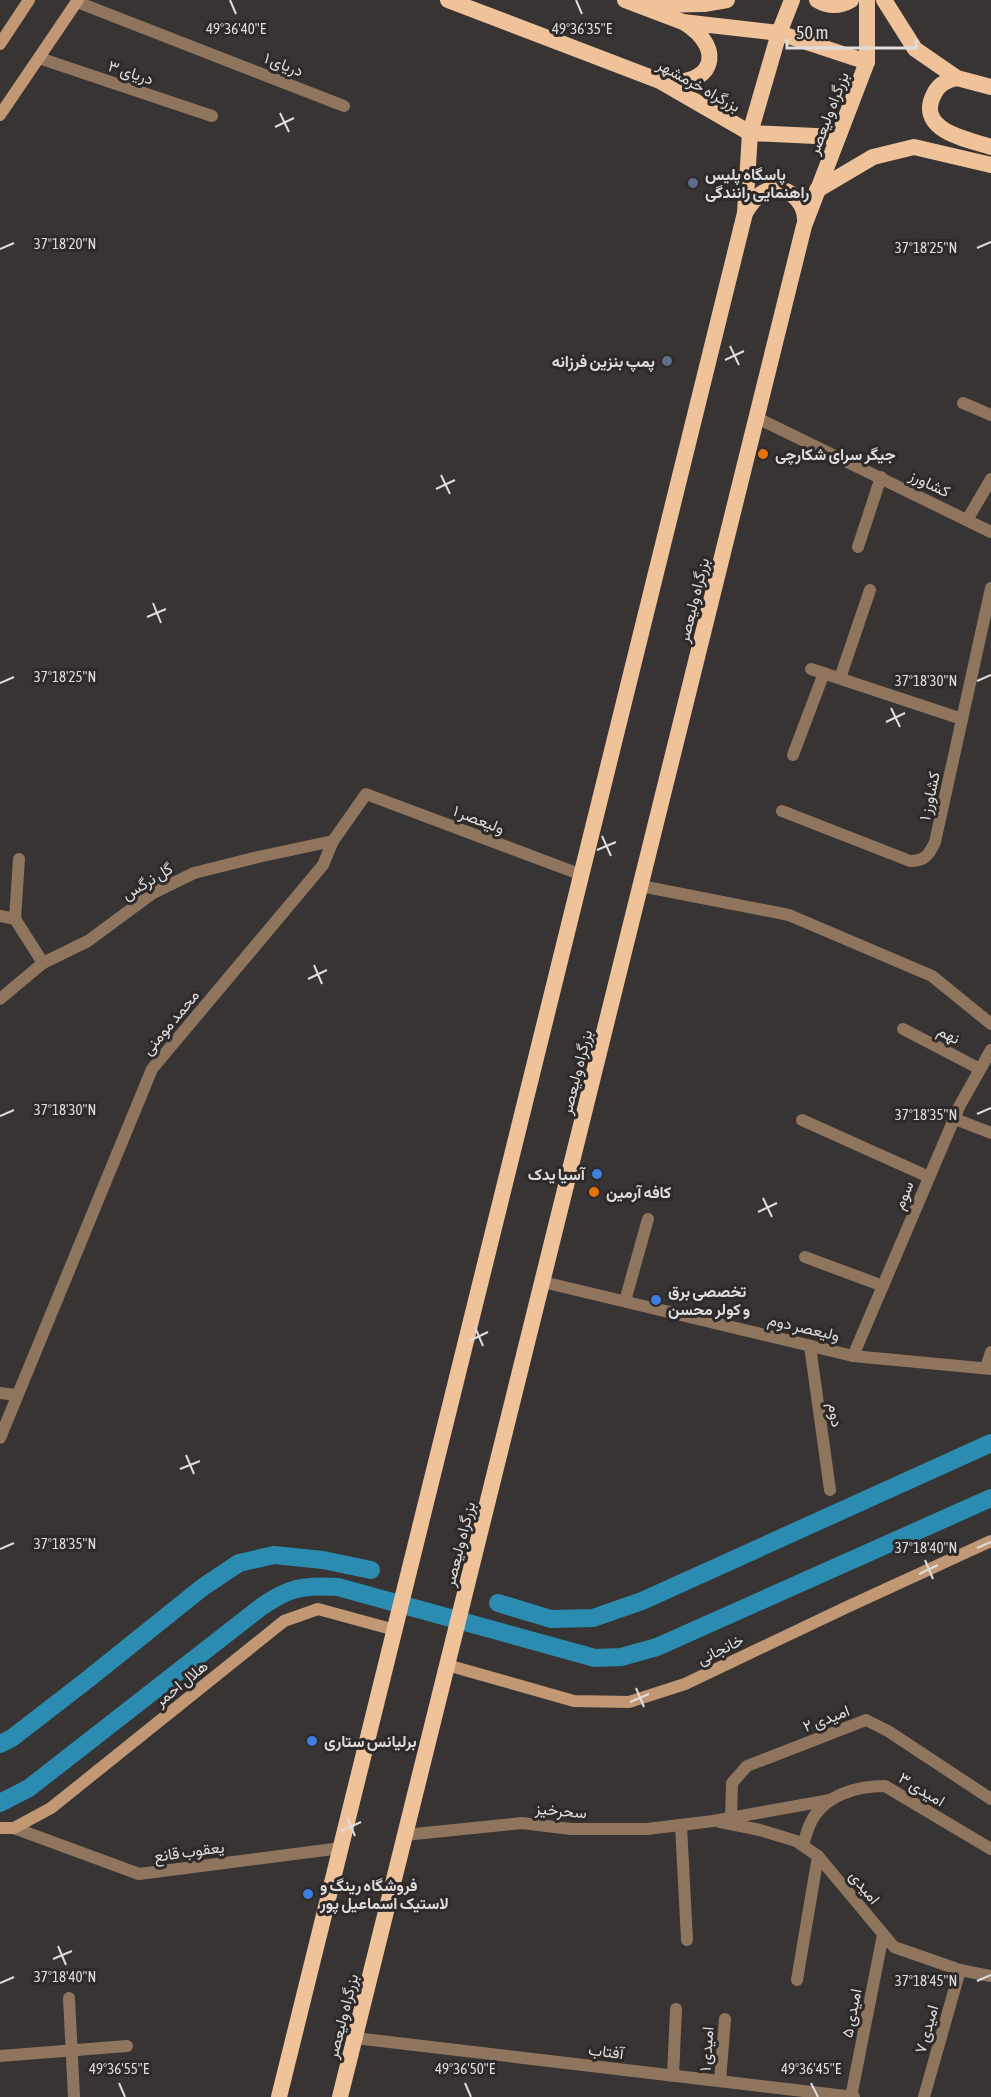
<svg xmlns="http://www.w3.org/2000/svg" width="991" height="2097" viewBox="0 0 991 2097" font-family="'Asap Condensed',Vazirmatn,sans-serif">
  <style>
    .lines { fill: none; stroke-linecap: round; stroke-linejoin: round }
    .canal { stroke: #2b8bb1; stroke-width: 18 }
    .minor { stroke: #8f745e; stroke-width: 12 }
    .secondary { stroke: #c19774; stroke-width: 12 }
    .trunk { stroke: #f0c29a; stroke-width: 16 }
    .ticks { fill: none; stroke: #dfdddc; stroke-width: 2 }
    .service-dot { fill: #5c6f8a; stroke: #2d2a29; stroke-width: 2 }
    .food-dot { fill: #e8710a; stroke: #2d2a29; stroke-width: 2 }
    .shop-dot { fill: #3f7fe0; stroke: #2d2a29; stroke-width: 2 }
    .labels { text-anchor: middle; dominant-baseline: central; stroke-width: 6; stroke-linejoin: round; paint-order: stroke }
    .street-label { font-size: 16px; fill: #dfdddc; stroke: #2d2a29 }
    .poi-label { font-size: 16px; font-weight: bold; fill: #dfdddc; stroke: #2d2a29; text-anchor: start }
    .ticks-label { font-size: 15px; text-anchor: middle; fill: #dfdddc; stroke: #2d2a29; stroke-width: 6; stroke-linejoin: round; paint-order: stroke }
  </style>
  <rect width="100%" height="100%" fill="#373433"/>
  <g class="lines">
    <g class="canal">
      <polyline points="498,1603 551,1619 593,1618 642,1601 991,1443"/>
      <polyline points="0,1744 12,1738 87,1680 203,1587 239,1563 274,1555 323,1560 371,1570"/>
      <path d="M0,1803l29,-15 232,-181c29,-20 42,-22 77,-20l257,71 26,-1 36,-10 334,-149"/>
    </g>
    <g class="minor">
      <polyline points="77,2 344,106"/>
      <polyline points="39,58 212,116"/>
      <polyline points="963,403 991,415"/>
      <polyline points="757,418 991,532"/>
      <polyline points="967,520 991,479"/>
      <polyline points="858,547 881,477"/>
      <polyline points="811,669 962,719"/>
      <polyline points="840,678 870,590"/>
      <polyline points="793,755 824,673"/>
      <path d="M782,811l128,50c15,0 19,-6 25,-19l56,-254"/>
      <polyline points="641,886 789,915 932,976 991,1024"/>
      <polyline points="0,916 15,919 43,963"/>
      <polyline points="15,919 19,859"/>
      <polyline points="0,999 43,963 88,941 153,893 194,873 258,857 333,841"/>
      <polyline points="903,1029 980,1069"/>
      <polyline points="955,1119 991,1133"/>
      <polyline points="802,1120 929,1177"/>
      <polyline points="805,1257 883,1286"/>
      <polyline points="543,1282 853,1356 991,1369"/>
      <polyline points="625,1301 648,1219"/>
      <polyline points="810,1346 830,1490"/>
      <polyline points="853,1356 960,1105 991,1050"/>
      <polyline points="986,1368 991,1352"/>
      <polyline points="0,1393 16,1395"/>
      <polyline points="0,1438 152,1069 323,865 333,841 366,794 582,875"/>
      <polyline points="731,1817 732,1783 747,1766 866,1720 888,1731 991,1799"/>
      <polyline points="720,1822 760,1830 796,1841 818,1856 894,1947 960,1970 991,1976"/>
      <polyline points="681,1825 687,1940"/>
      <polyline points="14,1828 139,1874 341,1848"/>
      <polyline points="405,1835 522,1823 571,1829 647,1829 713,1821 830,1800"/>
      <path d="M803,1845c2,-7 4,-15 8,-23 13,-27 46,-36 74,-36l106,63"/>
      <polyline points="797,1980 818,1856"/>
      <polyline points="69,1998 74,2097"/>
      <polyline points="355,2038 854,2097"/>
      <polyline points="0,2056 127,2046"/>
      <polyline points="673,2076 676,2009"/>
      <polyline points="720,2081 725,2019"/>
      <polyline points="851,2097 883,1935"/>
      <polyline points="924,2097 960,1970"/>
    </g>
    <g class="secondary">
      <polyline points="0,44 29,0"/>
      <polyline points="0,115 78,0"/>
      <polyline points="447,1665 574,1701 629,1702 685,1684 847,1607 991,1541"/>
      <polyline points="0,1828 14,1828 51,1808 284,1621 318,1609 395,1630"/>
    </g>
    <g class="trunk">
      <polyline points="448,0 660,81 750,133 837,137"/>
      <polyline points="625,0 683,22 779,33 867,62"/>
      <path d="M817,0c12,7 22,7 34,0"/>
      <polyline points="884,0 915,49 957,78 991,87"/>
      <polyline points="648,5 704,4 727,0"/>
      <path d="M957,78c-10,2 -19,7 -23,16 -19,37 34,45 57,53"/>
      <path d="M663,81c49,7 64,-31 22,-58"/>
      <polyline points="817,190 873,157 914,147 991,165"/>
      <path d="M745,213c5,-8 10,-16 19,-21 21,-11 42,9 41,30"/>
      <polyline points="279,2097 745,213 750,133 779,33 792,0"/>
      <polyline points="340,2097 804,226 867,62 867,0"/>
    </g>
  </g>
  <path class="ticks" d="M230,0l6,14M576,0l6,14M280,113l9,19M275,127l19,-9M977,248l14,-6M0,249l14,-6M730,346l9,19M725,360l19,-9M441,475l9,19M436,489l19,-9M153,603l8,20M147,617l19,-8M977,681l14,-6M0,683l14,-6M891,708l9,19M886,722l19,-9M602,836l9,20M597,850l19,-8M314,965l8,19M308,979l19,-9M977,1114l14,-6M0,1116l14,-6M763,1198l9,19M758,1212l19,-9M475,1327l8,19M469,1341l19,-9M186,1455l8,19M180,1469l20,-8M977,1548l14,-6M0,1549l14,-6M925,1560l8,19M919,1574l19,-9M636,1688l8,19M630,1702l19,-8M347,1817l8,19M341,1831l20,-9M58,1946l8,19M53,1959l19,-8M977,1981l14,-6M0,1983l14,-6M119,2083l6,14M465,2083l6,14M811,2083l7,14"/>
  <g class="service-dot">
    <circle cx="693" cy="183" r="6"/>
    <circle cx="667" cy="361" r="6"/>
  </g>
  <g class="food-dot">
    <circle cx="763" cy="454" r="6"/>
    <circle cx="594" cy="1192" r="6"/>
  </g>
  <g class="shop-dot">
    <circle cx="597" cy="1174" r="6"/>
    <circle cx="656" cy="1300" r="6"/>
    <circle cx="312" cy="1741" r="6"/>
    <circle cx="308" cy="1894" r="6"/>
  </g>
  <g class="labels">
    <g class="street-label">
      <text transform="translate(284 64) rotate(21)">دریای ۱</text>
      <text transform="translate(131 72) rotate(18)">دریای ۳</text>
      <text transform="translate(699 85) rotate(29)">بزرگراه خرمشهر</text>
      <text transform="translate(828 113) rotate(-69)">بزرگراه ولیعصر</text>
      <text transform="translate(930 483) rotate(26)">کشاورز</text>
      <text transform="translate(693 600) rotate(-76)">بزرگراه ولیعصر</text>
      <text transform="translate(929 796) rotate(-78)">کشاورز ۱</text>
      <text transform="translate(479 819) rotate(21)">ولیعصر ۱</text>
      <text transform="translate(147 881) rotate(-31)">گل نرگس</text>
      <text transform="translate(170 1022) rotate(-50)">محمد مومنی</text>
      <text transform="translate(949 1034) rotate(27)">نهم</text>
      <text transform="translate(576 1072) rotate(-76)">بزرگراه ولیعصر</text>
      <text transform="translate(903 1195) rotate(-68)">سوم</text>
      <text transform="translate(804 1327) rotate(13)">ولیعصر دوم</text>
      <text transform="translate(836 1415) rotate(82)">دوم</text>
      <text transform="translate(459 1544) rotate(-76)">بزرگراه ولیعصر</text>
      <text transform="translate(720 1649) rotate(-26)">خانجانی</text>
      <text transform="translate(181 1683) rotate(-39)">هلال احمر</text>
      <text transform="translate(826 1718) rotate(-21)">امیدی ۲</text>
      <text transform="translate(922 1789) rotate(31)">امیدی ۳</text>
      <text transform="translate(561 1810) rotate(5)">سحرخیز</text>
      <text transform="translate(189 1851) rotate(-8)">یعقوب قانع</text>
      <text transform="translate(865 1887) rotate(51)">امیدی</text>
      <text transform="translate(851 2013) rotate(-79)">امیدی ۵</text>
      <text transform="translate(342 2016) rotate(-76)">بزرگراه ولیعصر</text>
      <text transform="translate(926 2029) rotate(-74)">امیدی ۷</text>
      <text transform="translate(706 2049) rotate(-86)">امیدی ۱</text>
      <text transform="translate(606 2051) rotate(7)">آفتاب</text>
    </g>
    <g class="poi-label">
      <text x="705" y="174">پاسگاه پلیس<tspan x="705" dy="18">راهنمایی رانندگی</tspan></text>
      <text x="655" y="361" text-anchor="end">پمپ بنزین فرزانه</text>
      <text x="775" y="454">جیگر سرای شکارچی</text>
      <text x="585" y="1174" text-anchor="end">آسیا یدک</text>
      <text x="606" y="1192">کافه آرمین</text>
      <text x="668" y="1291">تخصصی برق<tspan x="668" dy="18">و کولر محسن</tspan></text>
      <text x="324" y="1741">برلیانس ستاری</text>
      <text x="320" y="1885">فروشگاه رینگ و<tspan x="320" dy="18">لاستیک اسماعیل پور</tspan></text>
    </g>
  </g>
  <g class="ticks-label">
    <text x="236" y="34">49°36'40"E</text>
    <text x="582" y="34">49°36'35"E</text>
    <text x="65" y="249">37°18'20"N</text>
    <text x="926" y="253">37°18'25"N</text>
    <text x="65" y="682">37°18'25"N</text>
    <text x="926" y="686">37°18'30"N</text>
    <text x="65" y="1115">37°18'30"N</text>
    <text x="926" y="1120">37°18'35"N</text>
    <text x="65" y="1549">37°18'35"N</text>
    <text x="926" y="1553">37°18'40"N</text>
    <text x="65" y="1982">37°18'40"N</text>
    <text x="926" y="1986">37°18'45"N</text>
    <text x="119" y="2074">49°36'55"E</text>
    <text x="465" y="2074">49°36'50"E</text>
    <text x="811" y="2074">49°36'45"E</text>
  </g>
  <path d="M787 39v9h129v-9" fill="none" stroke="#dfdddc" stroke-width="3"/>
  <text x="796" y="39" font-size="18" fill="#dfdddc" stroke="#2d2a29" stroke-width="4.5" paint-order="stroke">50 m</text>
</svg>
